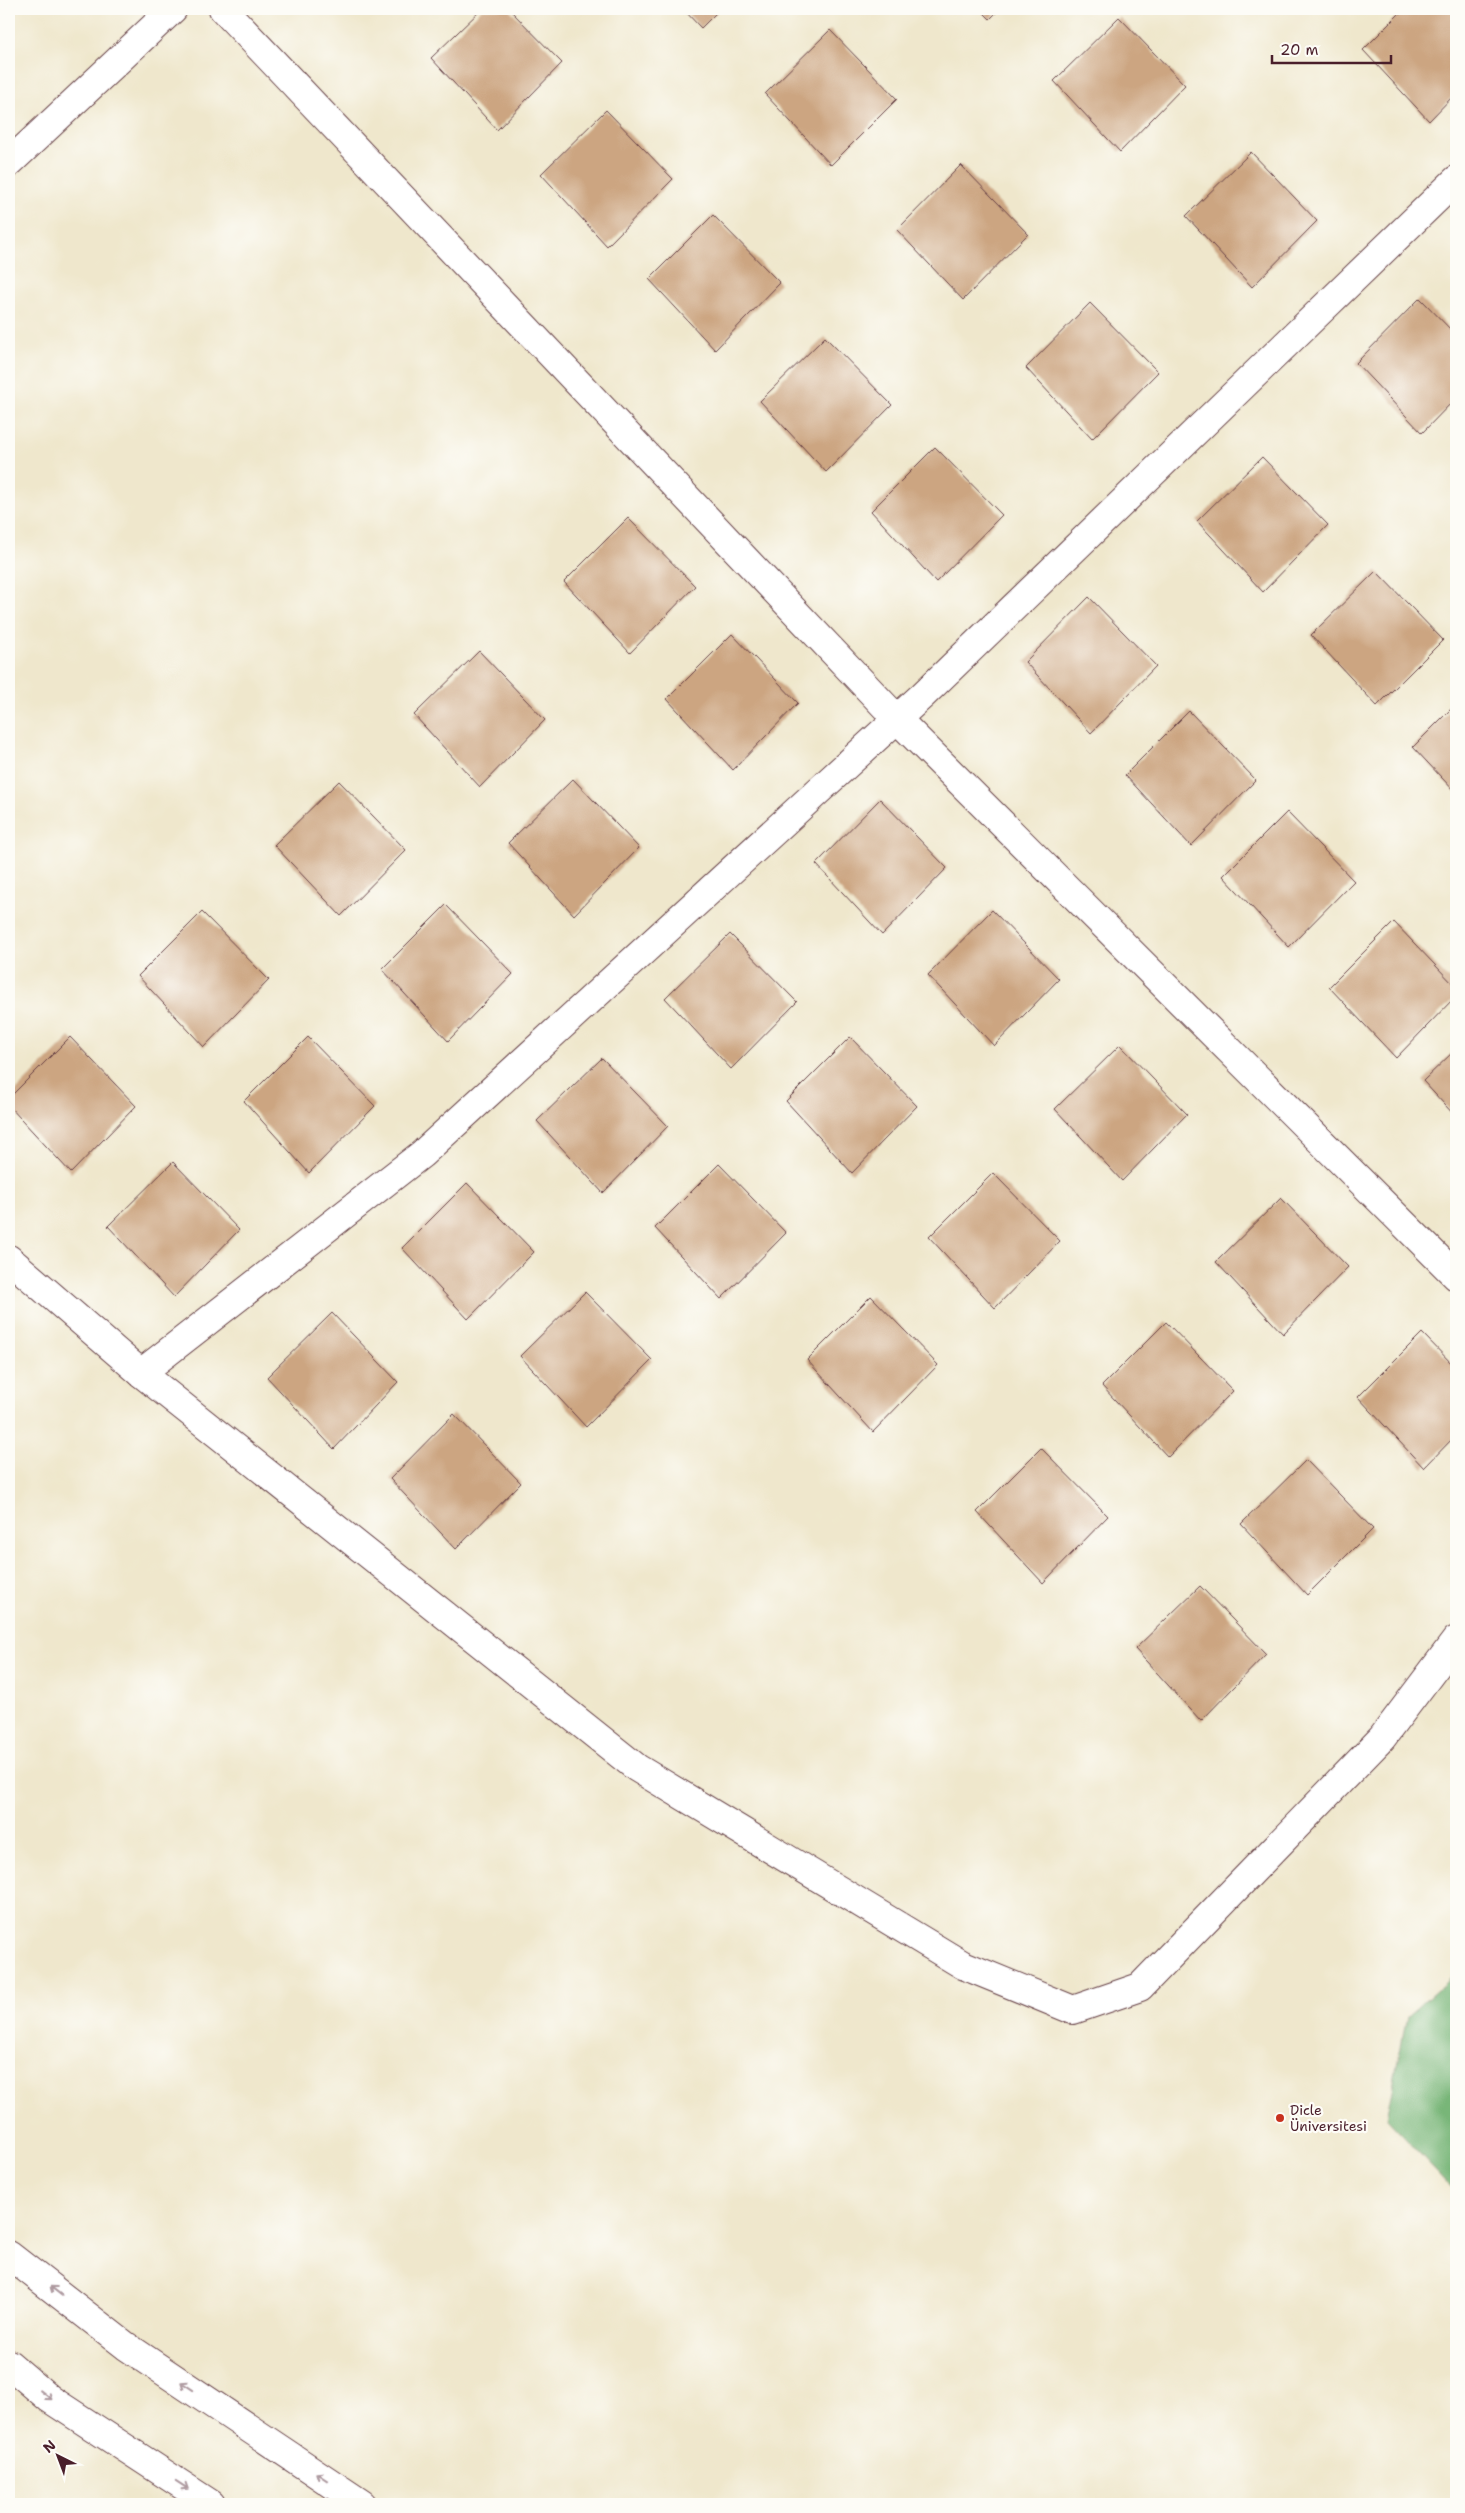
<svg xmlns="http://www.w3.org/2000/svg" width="1465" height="2513" viewBox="0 0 1465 2513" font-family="'Shantell Sans',sans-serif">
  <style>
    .forest { fill: #78b678; stroke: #616a52 }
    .building { fill: #cca581 }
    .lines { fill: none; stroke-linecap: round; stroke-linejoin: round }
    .street-casing { stroke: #633d43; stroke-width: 30 }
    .secondary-casing { stroke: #633d43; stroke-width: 30 }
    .street { stroke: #fff; stroke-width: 28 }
    .secondary { stroke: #fff; stroke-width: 28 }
    .oneway { stroke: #ae9aa0 }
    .poi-dot { fill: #c8321e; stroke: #fdfcf7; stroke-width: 2 }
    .labels { text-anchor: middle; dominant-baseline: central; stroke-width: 4.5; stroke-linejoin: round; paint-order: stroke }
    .poi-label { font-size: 14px; fill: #4a1f2b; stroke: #fdfcf7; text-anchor: start }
  </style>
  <rect width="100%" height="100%" fill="#fdfcf7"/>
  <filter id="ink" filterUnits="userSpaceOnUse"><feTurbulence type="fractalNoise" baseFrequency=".02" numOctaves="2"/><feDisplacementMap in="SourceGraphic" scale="10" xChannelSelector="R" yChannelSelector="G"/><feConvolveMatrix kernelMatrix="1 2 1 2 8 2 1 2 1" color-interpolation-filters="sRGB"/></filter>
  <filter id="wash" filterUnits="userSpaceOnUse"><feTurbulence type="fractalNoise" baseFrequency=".0096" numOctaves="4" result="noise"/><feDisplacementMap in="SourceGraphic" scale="20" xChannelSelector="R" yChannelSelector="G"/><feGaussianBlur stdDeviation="1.12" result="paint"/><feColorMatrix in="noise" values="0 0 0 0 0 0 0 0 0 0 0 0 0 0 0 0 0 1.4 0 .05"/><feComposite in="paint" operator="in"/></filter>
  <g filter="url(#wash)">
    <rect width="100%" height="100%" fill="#efe7cc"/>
    <polygon class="forest" points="1456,1973 1456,2192 1386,2118 1407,2017"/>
    <g id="blocks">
      <g class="building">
        <polygon points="482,9 509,9 562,63 497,130 431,58"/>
        <polygon points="683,9 720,9 701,28"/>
        <polygon points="980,9 1000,9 990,19"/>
        <polygon points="1404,9 1450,9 1456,15 1456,93 1429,121 1363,50"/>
        <polygon points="1119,17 1185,85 1120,152 1054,81"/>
        <polygon points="830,30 897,99 831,165 765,94"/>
        <polygon points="606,110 673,179 607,246 541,174"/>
        <polygon points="1251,152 1317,221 1252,287 1186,216"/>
        <polygon points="961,165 1028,234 963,300 897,230"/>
        <polygon points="713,215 780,283 715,350 649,279"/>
        <polygon points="1420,298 1456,335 1456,398 1422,433 1356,363"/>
        <polygon points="1090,303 1158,372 1092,439 1026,368"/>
        <polygon points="825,337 892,405 826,472 760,401"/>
        <polygon points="935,447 1002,515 936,582 871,511"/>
        <polygon points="1262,457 1328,525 1263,592 1197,521"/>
        <polygon points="628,518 695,586 630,653 564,582"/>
        <polygon points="1376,571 1443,640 1377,706 1311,635"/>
        <polygon points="1089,597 1156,666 1091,733 1025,662"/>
        <polygon points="732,634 798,703 733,770 667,699"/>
        <polygon points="479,651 545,720 480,787 414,715"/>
        <polygon points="1456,704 1456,793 1413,747"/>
        <polygon points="1189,711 1256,780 1191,846 1125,775"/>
        <polygon points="573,779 639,848 574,915 508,843"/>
        <polygon points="339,781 406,850 341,916 274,845"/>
        <polygon points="880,799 947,868 882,935 816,864"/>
        <polygon points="1287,812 1354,881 1289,947 1223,876"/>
        <polygon points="446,905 513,974 448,1041 382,969"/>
        <polygon points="992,910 1059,979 994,1046 928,975"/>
        <polygon points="202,912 269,980 204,1047 138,976"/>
        <polygon points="1394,922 1456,987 1456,996 1396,1058 1329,987"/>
        <polygon points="730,934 797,1002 731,1069 665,998"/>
        <polygon points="70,1037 136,1106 71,1173 9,1106 9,1098"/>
        <polygon points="308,1037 375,1106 309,1173 244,1101"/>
        <polygon points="850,1037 917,1106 852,1173 786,1101"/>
        <polygon points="1120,1045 1187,1114 1122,1181 1055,1109"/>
        <polygon points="1456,1049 1456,1117 1423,1081"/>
        <polygon points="602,1058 668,1126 603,1193 537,1121"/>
        <polygon points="173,1162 239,1230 174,1297 108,1226"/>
        <polygon points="719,1164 786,1233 721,1299 655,1228"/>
        <polygon points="993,1173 1060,1241 995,1308 929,1237"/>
        <polygon points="467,1183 534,1252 468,1319 402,1248"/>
        <polygon points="1281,1198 1348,1267 1283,1334 1216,1262"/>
        <polygon points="585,1292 652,1360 586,1427 520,1356"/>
        <polygon points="871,1296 938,1365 873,1432 807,1360"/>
        <polygon points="332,1313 398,1382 334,1449 267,1377"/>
        <polygon points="1166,1322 1233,1391 1168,1457 1102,1386"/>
        <polygon points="1422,1333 1456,1368 1456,1435 1424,1468 1358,1397"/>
        <polygon points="454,1414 521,1483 456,1549 390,1479"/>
        <polygon points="1041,1448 1108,1516 1043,1583 977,1512"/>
        <polygon points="1306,1460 1373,1529 1307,1595 1241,1524"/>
        <polygon points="1200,1586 1266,1654 1201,1721 1135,1649"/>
      </g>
    </g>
  </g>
  <g filter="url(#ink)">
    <use href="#blocks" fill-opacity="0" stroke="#633d43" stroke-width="1"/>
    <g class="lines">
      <defs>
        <g id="street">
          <polyline points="223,9 897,719 1456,1276"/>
          <polyline points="9,163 173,9"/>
          <polyline points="9,1259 141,1373 637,1768 963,1965 1073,2010 1140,1987 1382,1738 1456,1640"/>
          <polyline points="141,1373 422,1154 923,695 1456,180"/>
        </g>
        <g id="secondary">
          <polyline points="9,2255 126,2346 362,2504"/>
          <polyline points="9,2364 50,2399 211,2504"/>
        </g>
      </defs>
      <use href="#street" class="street-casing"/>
      <use href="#secondary" class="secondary-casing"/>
      <use href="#street" class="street"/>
      <use href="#secondary" class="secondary"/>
    </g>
    <defs><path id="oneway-shaft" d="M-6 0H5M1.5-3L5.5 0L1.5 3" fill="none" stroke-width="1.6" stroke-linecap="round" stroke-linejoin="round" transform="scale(1.25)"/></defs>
    <g class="oneway">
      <use href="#oneway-shaft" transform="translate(56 2291) rotate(-142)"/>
      <use href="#oneway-shaft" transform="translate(187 2386) rotate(-146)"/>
      <use href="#oneway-shaft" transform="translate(46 2395) rotate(38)"/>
      <use href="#oneway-shaft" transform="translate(322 2477) rotate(-146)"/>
      <use href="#oneway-shaft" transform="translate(182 2485) rotate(33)"/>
    </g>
  </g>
  <circle class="poi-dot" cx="1280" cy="2118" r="5"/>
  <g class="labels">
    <g class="poi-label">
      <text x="1290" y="2110">Dicle<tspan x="1290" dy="16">Üniversitesi</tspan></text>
    </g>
  </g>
  <rect width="1465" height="2513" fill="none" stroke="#fdfcf7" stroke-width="30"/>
  <g transform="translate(58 2456) rotate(318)" stroke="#fdfcf7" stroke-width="4" paint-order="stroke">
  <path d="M0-4L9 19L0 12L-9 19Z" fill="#4a1f2b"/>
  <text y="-8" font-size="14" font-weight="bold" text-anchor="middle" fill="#4a1f2b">N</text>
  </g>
  <path d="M1272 55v8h119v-8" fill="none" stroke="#4a1f2b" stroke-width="2.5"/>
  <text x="1280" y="55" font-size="15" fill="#4a1f2b" stroke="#fdfcf7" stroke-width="4" paint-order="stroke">20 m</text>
</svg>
